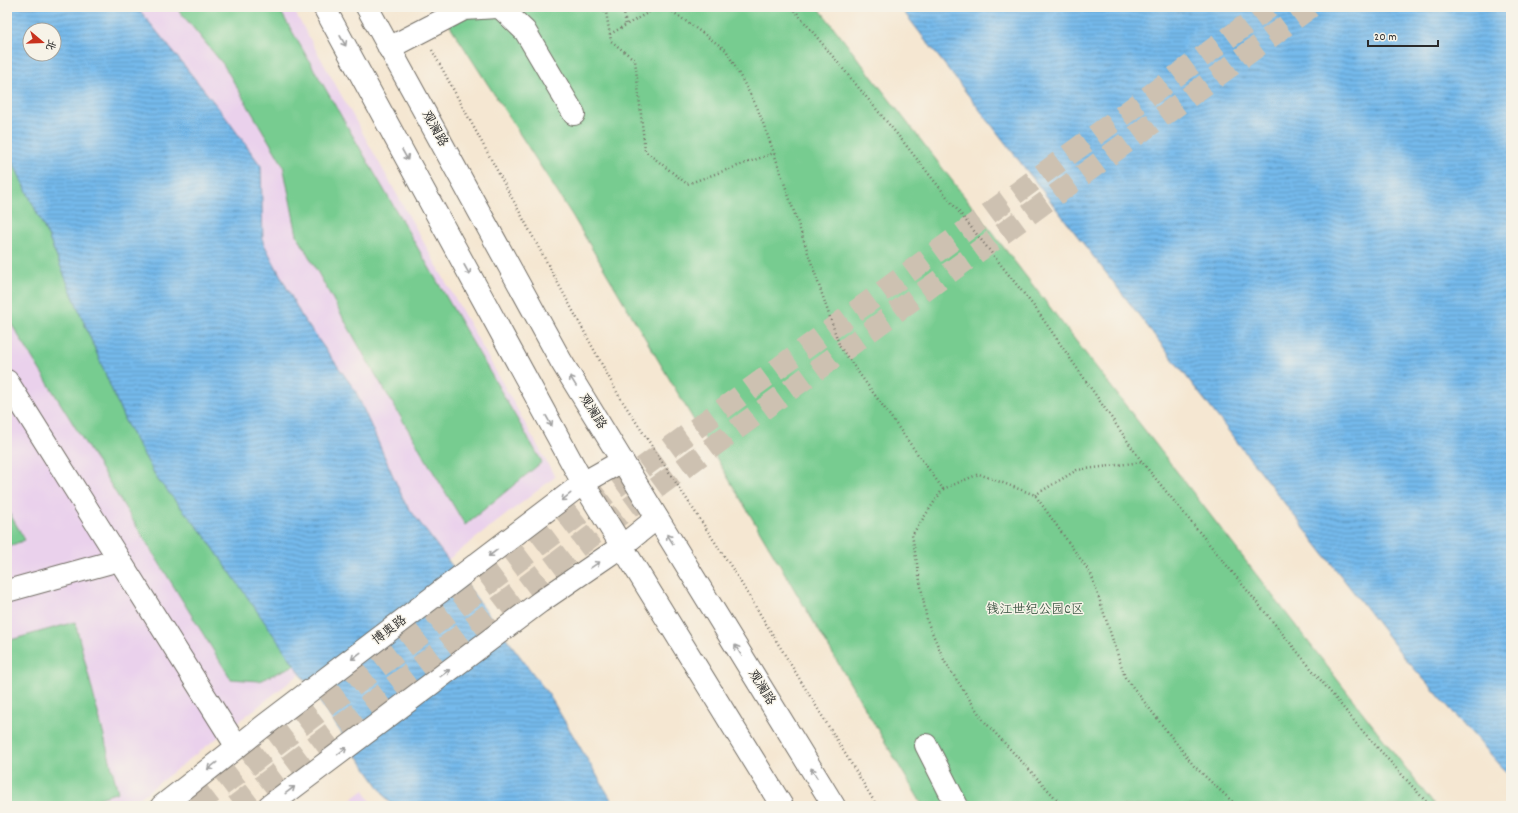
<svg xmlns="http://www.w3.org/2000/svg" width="1518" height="813" viewBox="0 0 1518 813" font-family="Dekko,'LXGW WenKai TC',sans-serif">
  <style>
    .built { fill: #ead1ec; fill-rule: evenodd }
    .green { fill: #77cc90; stroke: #517c5e }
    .water { fill: url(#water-rules); stroke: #50728b; fill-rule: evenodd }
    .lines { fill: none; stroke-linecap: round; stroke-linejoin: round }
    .major-tunnel { stroke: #cdc1b1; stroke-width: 22; stroke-dasharray: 22 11; stroke-linecap: butt }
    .minor-casing { stroke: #726d65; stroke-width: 24 }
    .major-casing { stroke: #726d65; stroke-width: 24 }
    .path { stroke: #726d65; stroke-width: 2.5; stroke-dasharray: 1 3; stroke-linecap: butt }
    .minor { stroke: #fff; stroke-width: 22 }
    .major { stroke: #fff; stroke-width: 22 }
    .oneway { stroke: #a0a0a0 }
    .labels { text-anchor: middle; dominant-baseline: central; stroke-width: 3; stroke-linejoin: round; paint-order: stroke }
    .street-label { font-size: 13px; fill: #2b2b2b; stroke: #f7f3e8 }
    .park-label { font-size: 13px; fill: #425b49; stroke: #f7f3e8 }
  </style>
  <defs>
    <pattern id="water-rules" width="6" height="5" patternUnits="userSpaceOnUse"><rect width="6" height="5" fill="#74b9eb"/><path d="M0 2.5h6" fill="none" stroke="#5f97bf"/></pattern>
  </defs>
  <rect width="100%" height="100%" fill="#f7f3e8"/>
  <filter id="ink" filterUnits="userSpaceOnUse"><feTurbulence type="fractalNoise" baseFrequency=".025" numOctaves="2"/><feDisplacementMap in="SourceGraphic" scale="8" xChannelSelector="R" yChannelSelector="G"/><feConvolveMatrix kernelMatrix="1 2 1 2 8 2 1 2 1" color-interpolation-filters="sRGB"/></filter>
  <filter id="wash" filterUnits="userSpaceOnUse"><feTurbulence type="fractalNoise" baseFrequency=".012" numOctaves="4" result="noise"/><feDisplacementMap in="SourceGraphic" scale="16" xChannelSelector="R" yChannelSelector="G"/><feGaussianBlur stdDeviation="0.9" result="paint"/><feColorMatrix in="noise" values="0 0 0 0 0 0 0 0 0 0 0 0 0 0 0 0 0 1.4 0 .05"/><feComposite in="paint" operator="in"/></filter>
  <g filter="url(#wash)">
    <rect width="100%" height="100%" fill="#f5e7d2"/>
    <g class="built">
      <path d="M7,7h285l263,470 -426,329h-122zM30,30h24v24h-24z"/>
      <polygon points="364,790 373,806 343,806"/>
    </g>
    <g class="green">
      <polygon points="176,7 278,7 542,462 465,525 365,357 297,235 283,165 223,64"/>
      <polygon points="438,7 818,7 1435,806 923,806 572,215"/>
      <polygon points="7,150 48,236 125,421 158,480 205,536 295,665 259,681 231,679 7,317"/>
      <polygon points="7,509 25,540 7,547"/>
      <polygon points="75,622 118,792 76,806 7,806 7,641"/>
    </g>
    <g class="water">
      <path d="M7,7h130l87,108 37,51 2,76 39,75 53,73 50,113 144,192 66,111h-223l-187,-270 -47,-56 -33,-59 -77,-185 -41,-86zM30,30h24v24h-24z"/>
      <polygon points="900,7 1511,7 1511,777 1403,656"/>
    </g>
  </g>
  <g filter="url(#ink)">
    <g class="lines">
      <g class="major-tunnel">
        <polyline points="195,806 612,490 1270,7"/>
        <polyline points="235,806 625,511 1311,7"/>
      </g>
      <defs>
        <g id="minor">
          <polyline points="500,7 525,31 574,114"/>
          <polyline points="389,48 464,9 497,7"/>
          <polyline points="7,381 237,747"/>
          <polyline points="7,591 119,560"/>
          <polyline points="926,745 957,806"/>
        </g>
        <g id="major">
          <polyline points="324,7 583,483 782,806"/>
          <polyline points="367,7 561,361 834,806"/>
          <polyline points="162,806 265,725 583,483 622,461"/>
          <polyline points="269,806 540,602 622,546 657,518"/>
        </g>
      </defs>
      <use href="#minor" class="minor-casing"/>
      <use href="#major" class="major-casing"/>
      <g class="path">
        <polyline points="597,7 606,12 611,41 635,60 645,151 687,184 774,153 840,347 943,489 979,474 1035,495 1091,574 1125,677 1194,766 1237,806"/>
        <polyline points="623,7 626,25"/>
        <polyline points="666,7 726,50 757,107 774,153"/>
        <polyline points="792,7 901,139 1036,309 1142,462 1359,727 1430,806"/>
        <polyline points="610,34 658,7"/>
        <polyline points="432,50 619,396 732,568 877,806"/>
        <polyline points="943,489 912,535 927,621 945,662 983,720 1063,806"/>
        <polyline points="1035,495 1077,470 1142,462"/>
      </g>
      <use href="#minor" class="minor"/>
      <use href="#major" class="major"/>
    </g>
    <defs><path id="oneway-shaft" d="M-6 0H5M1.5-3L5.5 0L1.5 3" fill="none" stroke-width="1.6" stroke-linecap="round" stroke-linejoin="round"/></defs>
    <g class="oneway">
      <use href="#oneway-shaft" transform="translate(343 41) rotate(61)"/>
      <use href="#oneway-shaft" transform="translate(405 155) rotate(61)"/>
      <use href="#oneway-shaft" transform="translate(467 270) rotate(61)"/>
      <use href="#oneway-shaft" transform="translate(573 381) rotate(-122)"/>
      <use href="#oneway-shaft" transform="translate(549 421) rotate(61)"/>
      <use href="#oneway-shaft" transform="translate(566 497) rotate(142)"/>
      <use href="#oneway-shaft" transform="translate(670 539) rotate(-122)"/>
      <use href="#oneway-shaft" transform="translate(493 553) rotate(143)"/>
      <use href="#oneway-shaft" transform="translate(595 565) rotate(-34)"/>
      <use href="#oneway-shaft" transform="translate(738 650) rotate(-122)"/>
      <use href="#oneway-shaft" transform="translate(356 656) rotate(143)"/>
      <use href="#oneway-shaft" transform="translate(445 673) rotate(-37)"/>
      <use href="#oneway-shaft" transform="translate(342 751) rotate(-37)"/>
      <use href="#oneway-shaft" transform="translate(212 766) rotate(142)"/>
      <use href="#oneway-shaft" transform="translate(814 773) rotate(-122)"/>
      <use href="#oneway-shaft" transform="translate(290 790) rotate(-37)"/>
    </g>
  </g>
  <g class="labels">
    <g class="street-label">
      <text transform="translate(434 129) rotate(61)">观澜路</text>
      <text transform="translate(592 412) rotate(58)">观澜路</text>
      <text transform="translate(390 631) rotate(-37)">博奥路</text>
      <text transform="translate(761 688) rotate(58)">观澜路</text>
    </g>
    <g class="park-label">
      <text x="1035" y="610">钱江世纪公园C区</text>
    </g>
  </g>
  <rect width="1518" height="813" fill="none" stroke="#f7f3e8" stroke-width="24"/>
  <g transform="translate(42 42) rotate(109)"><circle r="19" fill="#f7f3e8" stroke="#a5a39c"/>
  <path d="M0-3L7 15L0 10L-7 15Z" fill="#c8321e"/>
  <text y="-6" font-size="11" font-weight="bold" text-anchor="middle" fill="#2b2b2b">北</text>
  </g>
  <path d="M1368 40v6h70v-6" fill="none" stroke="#2b2b2b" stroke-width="2"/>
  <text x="1374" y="40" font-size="12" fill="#2b2b2b" stroke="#f7f3e8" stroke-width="3" paint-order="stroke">20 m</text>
</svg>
